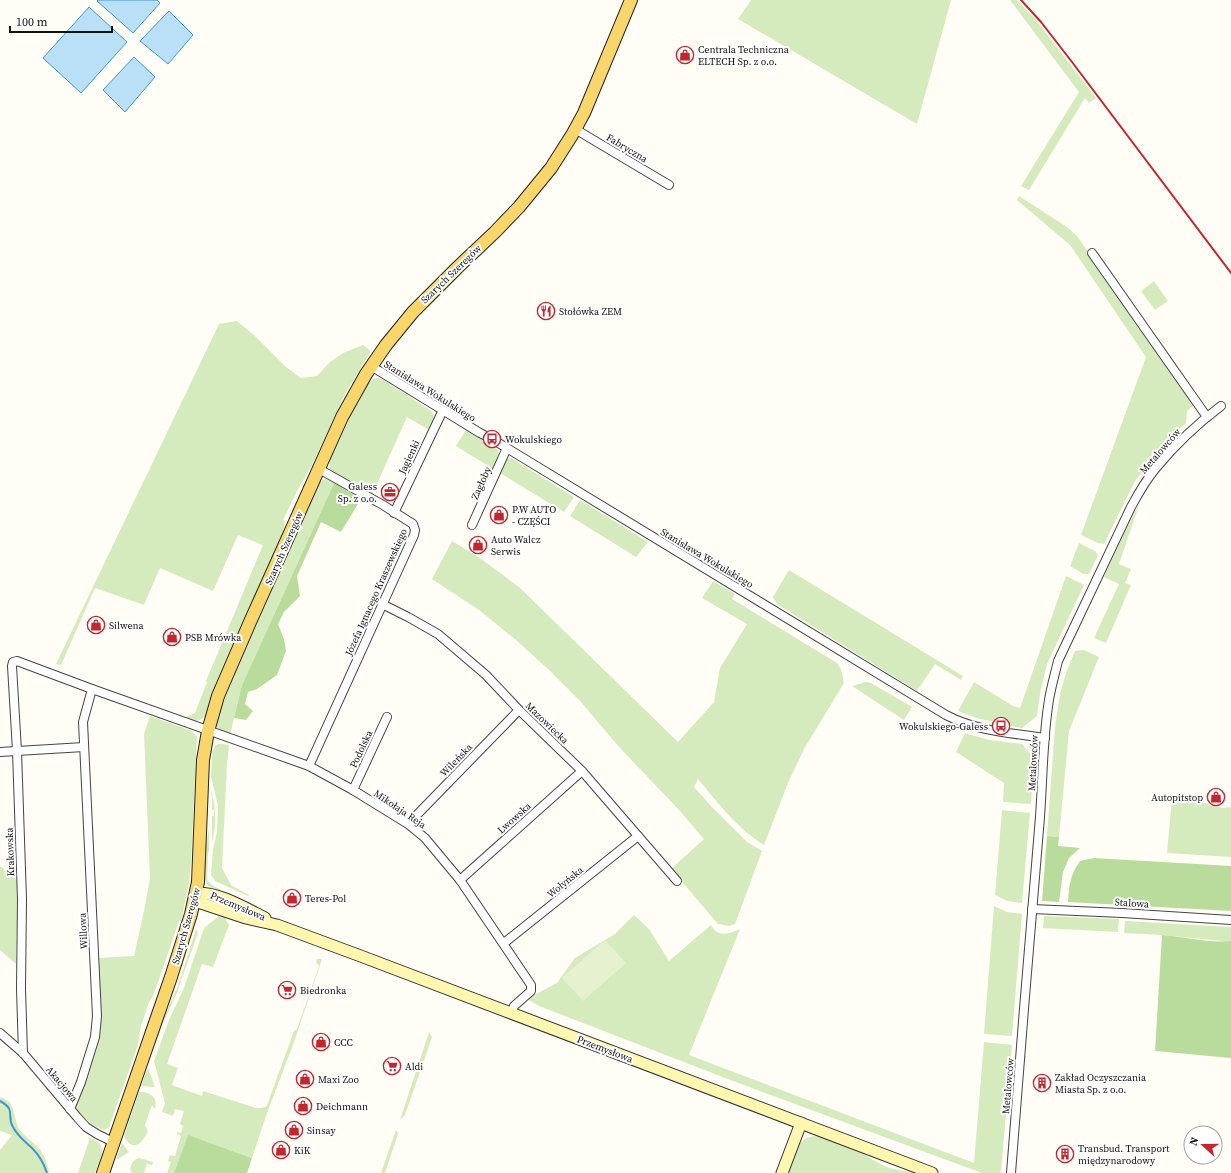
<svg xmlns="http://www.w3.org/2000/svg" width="1231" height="1173" viewBox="0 0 1231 1173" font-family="'Source Serif 4',serif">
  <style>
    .green { fill: #d5ebbd }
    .forest { fill: #b9dc9c }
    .pitch { fill: #e6f2cf }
    .water { fill: #b9e0f7; stroke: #3f96cf }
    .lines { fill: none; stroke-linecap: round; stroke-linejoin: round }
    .stream { stroke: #3f96cf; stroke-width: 2 }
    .street-casing { stroke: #444; stroke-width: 10 }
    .secondary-casing { stroke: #333; stroke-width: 13 }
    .primary-casing { stroke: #222; stroke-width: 14 }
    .street { stroke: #fff; stroke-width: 8 }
    .secondary { stroke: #fff6b0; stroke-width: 11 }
    .primary { stroke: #f9d66b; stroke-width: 12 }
    .rail { stroke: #c4262e; stroke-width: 2 }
    .labels { text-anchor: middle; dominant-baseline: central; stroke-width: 4; stroke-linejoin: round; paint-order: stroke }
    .poi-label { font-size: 10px; fill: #111; stroke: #fff; text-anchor: start }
    .street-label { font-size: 10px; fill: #111; stroke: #fff }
  </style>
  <rect width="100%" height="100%" fill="#fffdf5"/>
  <g class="green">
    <polygon points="751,0 951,0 917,124 738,19"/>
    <polygon points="1010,0 1017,0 1036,20 1096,98 1089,103 1085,98 1029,190 1021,186 1079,92"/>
    <polygon points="1019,196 1067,227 1077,236 1194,405 1187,411 1186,423 1161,447 1135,481 1104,544 1098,543 1081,535 1146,357 1070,245 1017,200"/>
    <polygon points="1154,281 1168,301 1155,310 1141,291"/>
    <polygon points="237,321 255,336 286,367 301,378 317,376 330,362 343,353 363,345 371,351 344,396 312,465 297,491 283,520 285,521 283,532 279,541 280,542 226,662 210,700 206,716 199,720 195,721 174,712 186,717 195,713 207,682 206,681 263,545 238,535 213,591 160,568 144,605 95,588 61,665 56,664 219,324"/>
    <path d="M379,378l5,2 47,31c6,6 1,12 -2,19l-22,-13 -35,78 -41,-24 -2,-6 1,-6 26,-55 9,-18 9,-7z"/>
    <polygon points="466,430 498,450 499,456 493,469 456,446"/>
    <polygon points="511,458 574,497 564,512 500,473 507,459"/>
    <polygon points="324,479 326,479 334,483 242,685 230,735 221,731 217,727 217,721 220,711 241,658 319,483"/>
    <polygon points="580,500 648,542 636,557 570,516"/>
    <polygon points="1140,502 1119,564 1131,569 1125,583 1131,585 1106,643 1094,638 1119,584 1104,577 1123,536"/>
    <path d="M452,541l25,15 42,31 159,155 36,-40 6,-34 27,-44 -45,-26 11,-17 22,13 -3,5 105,64 4,6 3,14 -40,66 -16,34 -24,62c-24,-14 -48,-44 -66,-66l-4,8 18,20 35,35 15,9 -27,73 -6,2 -11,-2 -47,-55 33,-30 -25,-29 -59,-62 -40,-47 -31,-31 -33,-30 -37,-30 -47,-31z"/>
    <polygon points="1079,543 1095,551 1098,555 1089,574 1083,574 1070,566"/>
    <polygon points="789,570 963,676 961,680 935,664 917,691 777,604 773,597"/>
    <polygon points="1066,576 1084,585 1047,664 1040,694 1037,716 1022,728 976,718 958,711 974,682 1013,706 1020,708"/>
    <polygon points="1084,650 1099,657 1069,731 1059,837 1047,836 1055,727 1060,694 1066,673 1075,651"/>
    <polygon points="866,682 871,683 912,707 904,720 852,686"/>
    <path d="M150,716l42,15 5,6 -6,124 -2,22 -8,38h-2l-25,73 -5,8 -8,24 -3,19 -29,82 -5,3c-13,-4 -20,-12 -29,-23l25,-73 1,-16 -2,-60 35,-2 10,-45 6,-33 -6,-144z"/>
    <polygon points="965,733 989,740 1022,744 1034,758 1031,804 1003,802 1004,783 956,752"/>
    <polygon points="218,744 222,744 229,745 227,764 222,868 231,885 249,895 248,896 215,881 211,875 213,850 217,832 218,806 211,777 212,752 215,746"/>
    <path d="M210,785c5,20 8,36 2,57v-26h2v-6h-2v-12z"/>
    <polygon points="1172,798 1195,800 1210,805 1223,808 1231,807 1231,857 1167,853"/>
    <polygon points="1002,810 1030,813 1022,903 1007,901 995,895"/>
    <path d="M209,828v22l-1,4 -1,26 6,6 7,3v4c-5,-2 -10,-4 -13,-9 -7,-10 0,-43 2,-56z"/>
    <polygon points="0,866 18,881 16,964 0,950"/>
    <polygon points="994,906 1007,912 1022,914 1012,1036 984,1034"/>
    <path d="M634,915l15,14 20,32 42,-36c7,13 18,9 29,4l-51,126 285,108 10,-121 28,3 -11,126 -1,2h-18l-30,-11 -219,-81 -194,-75 -12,-7 30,-16 18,-25 40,-24z"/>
    <path d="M219,916l6,2 4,7 -16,42 -11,-3 -35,100 11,4 -6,17 30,11 1,-5 53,17h5l4,-1 2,-2 27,-74 3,-2 22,-63 -3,-4 1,-3h5l-29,86 -26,68 -15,45c-22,-8 -43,-15 -64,-22l-14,37h-7l4,-11 -3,-1 2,-6 5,1 6,-20 -4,-2v-2l4,1 2,-7 -3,-2 4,-13 -9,-2 -2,7 -11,-4 3,-9 -11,-42 15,-41 15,-32 20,-60z"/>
    <polygon points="1044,916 1119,919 1118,932 1043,928"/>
    <polygon points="1125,921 1231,927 1231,941 1222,941 1162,935 1124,933"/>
    <polygon points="196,929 198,933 176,995 164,1021 153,1050 164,1017 178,986"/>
    <polygon points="429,1032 432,1037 405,1115 400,1120"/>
    <polygon points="148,1068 154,1084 154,1087 141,1086"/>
    <path d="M139,1092c12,-1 19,6 16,17l-3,-4 -7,20 3,6c-6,13 -15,22 -24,5z"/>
    <path d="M0,1097c3,1 6,2 8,4 7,5 6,21 12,29 5,7 12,11 18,17 6,7 10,17 11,26h-49v-23l12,-15 -12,-4z"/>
    <polygon points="396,1130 398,1134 385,1173 381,1173"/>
    <path d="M814,1136l10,2 34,12 15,10 16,8 26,5h-129c6,-16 8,-33 28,-37z"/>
    <path d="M90,1138c20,6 10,21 5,35h-17z"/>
    <polygon points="122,1143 129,1152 116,1160"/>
    <path d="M139,1158l14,4 -1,3 -5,-1 -3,9h-12l-2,-3c1,-6 3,-10 9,-12z"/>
  </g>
  <g class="forest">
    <polygon points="334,483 361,499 341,532 321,522 297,576 300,596 284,612 278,624 284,639 286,651 277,675 257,689 248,692 245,704 253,711 246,720 234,718 242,685"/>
    <polygon points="1047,836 1059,837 1058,846 1080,848 1069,858 1063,872 1059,902 1042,901"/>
    <path d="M1094,858l137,8v45l-163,-9c1,-17 2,-27 12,-41z"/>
    <path d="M1162,935c23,2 46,8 69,6v117l-76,-7z"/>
    <path d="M188,1135c21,8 42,15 64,23l-5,15h-73z"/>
  </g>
  <polygon class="pitch" points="605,940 626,963 583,1001 562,978"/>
  <g class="water">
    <polygon points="98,0 157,0 160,3 133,33 97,1"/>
    <polygon points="89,7 127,42 81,93 43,58"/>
    <polygon points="169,11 193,35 168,64 140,41"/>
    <polygon points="134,57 155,77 125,112 103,90"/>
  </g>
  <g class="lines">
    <path class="stream" d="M0,1101c17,9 6,15 13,26 5,10 12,14 19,21 7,7 12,16 15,25"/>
    <defs>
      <g id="street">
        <polyline points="575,129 669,185"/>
        <polyline points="1092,253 1207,417"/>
        <path d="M371,366l109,67 12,6 454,276c30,16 65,18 99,23"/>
        <polyline points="394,513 443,410"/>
        <polyline points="472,525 507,448"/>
        <polyline points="382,604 408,617 438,634 486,675 519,710 582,771 677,881"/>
        <polyline points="92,689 309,766 353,790 408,824 425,838 460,880 531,985 531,991 514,1006 511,1014"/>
        <polyline points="0,752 84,747"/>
        <polyline points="309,766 414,535 415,530 413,524 383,505 319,469"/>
        <polyline points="353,790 387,717"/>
        <polyline points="408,824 519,710"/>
        <polyline points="460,880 582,771"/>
        <polyline points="1032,909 1122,913 1231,920"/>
        <polyline points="504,943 638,836"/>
        <polyline points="0,1033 23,1053 77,1117 86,1127 97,1134 113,1142"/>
        <polyline points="23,1053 21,989 22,899 17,751 12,666 13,662 17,661 92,689 83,722 97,1016 95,1037 81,1082 70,1109"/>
        <path d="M1011,1173c9,-115 18,-229 28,-344 4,-43 3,-87 10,-129 2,-13 6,-26 9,-39l73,-154c7,-13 15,-27 25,-39 19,-23 41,-44 65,-62"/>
      </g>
      <g id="secondary">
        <path d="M196,893c23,-1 49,15 69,25"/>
        <polyline points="195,901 246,918 277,925 358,955 932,1173"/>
        <polyline points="782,1173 801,1123"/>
      </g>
      <polyline id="primary" points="103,1173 171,977 191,914 198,882 203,760 208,731 218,696 250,622 342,417 366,374 386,345 413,312 458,267 495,232 519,207 551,168 572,135 584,113 631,0"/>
    </defs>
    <use href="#street" class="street-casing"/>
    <use href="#secondary" class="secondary-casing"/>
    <use href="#primary" class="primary-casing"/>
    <use href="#street" class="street"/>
    <use href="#secondary" class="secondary"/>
    <use href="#primary" class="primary"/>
    <polyline class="rail" points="1021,0 1041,22 1072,62 1231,273"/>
  </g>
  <defs>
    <symbol id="shop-ring" viewBox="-11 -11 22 22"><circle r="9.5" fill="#fff" stroke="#c4262e" stroke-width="1.5"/><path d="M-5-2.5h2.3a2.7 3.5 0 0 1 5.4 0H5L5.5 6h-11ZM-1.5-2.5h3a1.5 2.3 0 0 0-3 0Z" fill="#c4262e"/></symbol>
    <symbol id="restaurant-ring" viewBox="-11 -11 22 22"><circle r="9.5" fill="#fff" stroke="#c4262e" stroke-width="1.5"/><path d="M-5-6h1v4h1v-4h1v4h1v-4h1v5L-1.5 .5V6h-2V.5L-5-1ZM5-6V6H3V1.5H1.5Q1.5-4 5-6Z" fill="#c4262e"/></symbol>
    <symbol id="bus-ring" viewBox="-11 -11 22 22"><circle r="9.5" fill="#fff" stroke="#c4262e" stroke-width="1.5"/><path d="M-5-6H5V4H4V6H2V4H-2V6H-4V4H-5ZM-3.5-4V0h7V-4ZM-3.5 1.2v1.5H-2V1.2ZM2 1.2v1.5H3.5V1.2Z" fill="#c4262e"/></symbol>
    <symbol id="office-ring" viewBox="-11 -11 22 22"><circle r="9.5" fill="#fff" stroke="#c4262e" stroke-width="1.5"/><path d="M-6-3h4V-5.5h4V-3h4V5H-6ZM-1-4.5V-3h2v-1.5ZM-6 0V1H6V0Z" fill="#c4262e"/></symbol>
    <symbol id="supermarket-ring" viewBox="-11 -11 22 22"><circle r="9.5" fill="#fff" stroke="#c4262e" stroke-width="1.5"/><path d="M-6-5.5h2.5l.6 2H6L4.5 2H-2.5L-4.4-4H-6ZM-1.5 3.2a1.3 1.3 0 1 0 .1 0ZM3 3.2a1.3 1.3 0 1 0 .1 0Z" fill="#c4262e"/></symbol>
    <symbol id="building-ring" viewBox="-11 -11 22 22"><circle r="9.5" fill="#fff" stroke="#c4262e" stroke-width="1.5"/><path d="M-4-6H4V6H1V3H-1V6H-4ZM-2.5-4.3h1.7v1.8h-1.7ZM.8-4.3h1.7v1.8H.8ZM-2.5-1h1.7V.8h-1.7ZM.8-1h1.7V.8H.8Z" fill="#c4262e"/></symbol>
  </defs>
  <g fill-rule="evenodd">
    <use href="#shop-ring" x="675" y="45" width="20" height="20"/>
    <use href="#restaurant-ring" x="536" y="301" width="20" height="20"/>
    <use href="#bus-ring" x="482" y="429" width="20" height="20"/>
    <use href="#office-ring" x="380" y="482" width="20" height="20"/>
    <use href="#shop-ring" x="489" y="505" width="20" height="20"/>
    <use href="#shop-ring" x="468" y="535" width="20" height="20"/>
    <use href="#shop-ring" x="86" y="615" width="20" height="20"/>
    <use href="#shop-ring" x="162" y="627" width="20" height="20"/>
    <use href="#bus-ring" x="991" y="716" width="20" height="20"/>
    <use href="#shop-ring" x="1206" y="787" width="20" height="20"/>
    <use href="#shop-ring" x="282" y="888" width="20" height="20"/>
    <use href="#supermarket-ring" x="277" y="980" width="20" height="20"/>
    <use href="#shop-ring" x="311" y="1032" width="20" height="20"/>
    <use href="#supermarket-ring" x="382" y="1056" width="20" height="20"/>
    <use href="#shop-ring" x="295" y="1069" width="20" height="20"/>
    <use href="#building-ring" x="1032" y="1073" width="20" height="20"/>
    <use href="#shop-ring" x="293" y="1096" width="20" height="20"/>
    <use href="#shop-ring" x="284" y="1120" width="20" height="20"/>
    <use href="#shop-ring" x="271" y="1140" width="20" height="20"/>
    <use href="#building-ring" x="1055" y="1144" width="20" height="20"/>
  </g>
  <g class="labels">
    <g class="poi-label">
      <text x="698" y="49">Centrala Techniczna<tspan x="698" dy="12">ELTECH Sp. z o.o.</tspan></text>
      <text x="559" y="311">Stołówka ZEM</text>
      <text x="505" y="439">Wokulskiego</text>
      <text x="377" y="486" text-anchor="end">Galess<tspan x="377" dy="12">Sp. z o.o.</tspan></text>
      <text x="512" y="509">P.W AUTO<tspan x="512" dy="12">- CZĘŚCI</tspan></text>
      <text x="491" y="539">Auto Walcz<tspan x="491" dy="12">Serwis</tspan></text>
      <text x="109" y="625">Silwena</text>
      <text x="185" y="637">PSB Mrówka</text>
      <text x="988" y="726" text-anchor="end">Wokulskiego-Galess</text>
      <text x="1203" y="797" text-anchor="end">Autopitstop</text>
      <text x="305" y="898">Teres-Pol</text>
      <text x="300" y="990">Biedronka</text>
      <text x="334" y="1042">CCC</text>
      <text x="405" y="1066">Aldi</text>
      <text x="1055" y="1077">Zakład Oczyszczania<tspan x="1055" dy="12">Miasta Sp. z o.o.</tspan></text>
      <text x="318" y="1079">Maxi Zoo</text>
      <text x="316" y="1106">Deichmann</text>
      <text x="307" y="1130">Sinsay</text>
      <text x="1078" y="1148">Transbud. Transport<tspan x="1078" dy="12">międzynarodowy</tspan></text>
      <text x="294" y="1150">KiK</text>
    </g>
    <g class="street-label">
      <text transform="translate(627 148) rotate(31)">Fabryczna</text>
      <text transform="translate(451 274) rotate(-44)">Szarych Szeregów</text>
      <text transform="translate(430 391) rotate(32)">Stanisława Wokulskiego</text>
      <text transform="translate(1160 451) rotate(-49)">Metalowców</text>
      <text transform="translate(409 457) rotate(-65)">Jagienki</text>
      <text transform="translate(481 483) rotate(-66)">Zagłoby</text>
      <text transform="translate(284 548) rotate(-66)">Szarych Szeregów</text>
      <text transform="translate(707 558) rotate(31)">Stanisława Wokulskiego</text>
      <text transform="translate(376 592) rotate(-66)">Józefa Ignacego Kraszewskiego</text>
      <text transform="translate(547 723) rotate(44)">Mazowiecka</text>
      <text transform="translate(361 749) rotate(-65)">Podolska</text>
      <text transform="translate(456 760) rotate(-46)">Wileńska</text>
      <text transform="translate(1033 763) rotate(-87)">Metalowców</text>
      <text transform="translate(400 809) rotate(34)">Mikołaja Reja</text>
      <text transform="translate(514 818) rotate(-42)">Lwowska</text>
      <text transform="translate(10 852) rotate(-92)">Krakowska</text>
      <text transform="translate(565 882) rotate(-39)">Wołyńska</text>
      <text transform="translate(1132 903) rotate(4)">Stalowa</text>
      <text transform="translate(238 906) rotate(23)">Przemysłowa</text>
      <text transform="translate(186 926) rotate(-74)">Szarych Szeregów</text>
      <text transform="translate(83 931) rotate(-93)">Willowa</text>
      <text transform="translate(605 1049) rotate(21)">Przemysłowa</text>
      <text transform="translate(62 1084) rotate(50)">Akacjowa</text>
      <text transform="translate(1008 1086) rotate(-85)">Metalowców</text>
    </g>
  </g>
  <g transform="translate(1203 1145) rotate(291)"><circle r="19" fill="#ffffff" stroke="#a0a0a0"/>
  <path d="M0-3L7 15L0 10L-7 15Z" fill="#c4262e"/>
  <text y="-6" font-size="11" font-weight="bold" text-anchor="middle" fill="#111111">N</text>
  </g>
  <path d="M10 26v6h102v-6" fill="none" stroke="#111111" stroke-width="2"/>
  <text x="16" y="26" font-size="12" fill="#111111" stroke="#ffffff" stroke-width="3" paint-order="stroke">100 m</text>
</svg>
